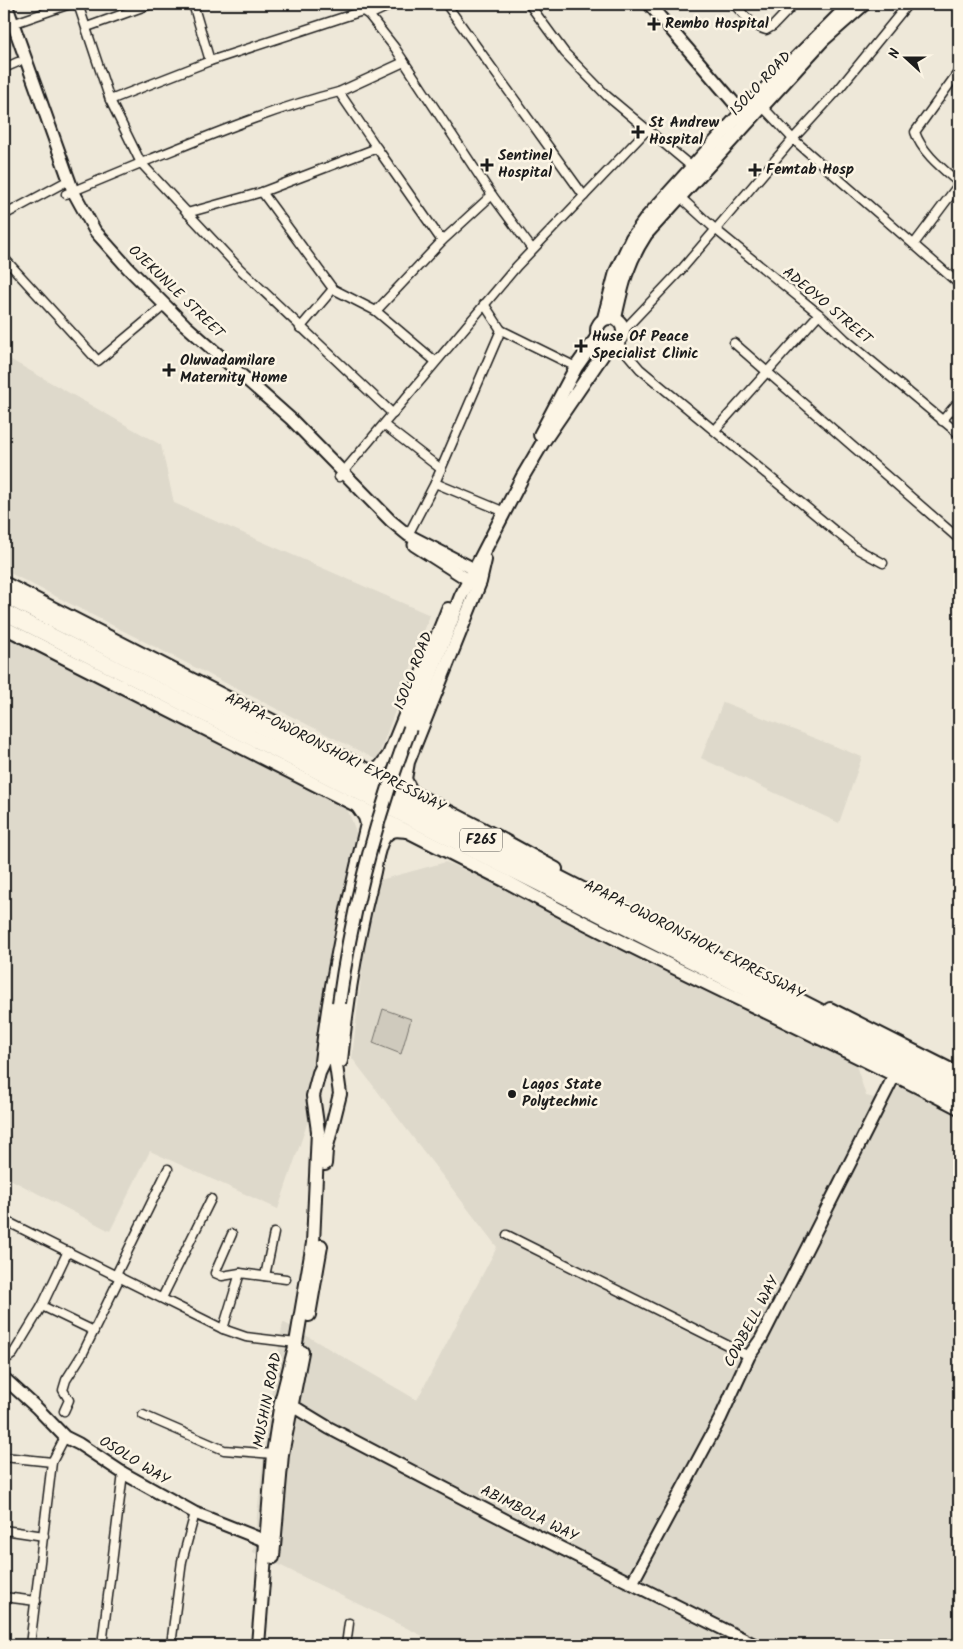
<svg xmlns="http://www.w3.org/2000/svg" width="963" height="1649" viewBox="0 0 963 1649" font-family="Kalam,sans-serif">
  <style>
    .built { fill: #ded9cb }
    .green { fill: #cfcabd; stroke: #76736c }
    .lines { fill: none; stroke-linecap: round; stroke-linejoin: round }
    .street-casing { stroke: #1c1c1c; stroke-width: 11 }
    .secondary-casing { stroke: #1c1c1c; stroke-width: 15 }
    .primary-casing { stroke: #1c1c1c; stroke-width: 16 }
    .highway-casing { stroke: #1c1c1c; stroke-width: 19 }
    .street { stroke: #fcf5e5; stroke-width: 8 }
    .secondary { stroke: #fcf5e5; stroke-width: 11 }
    .primary { stroke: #fcf5e5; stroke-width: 12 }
    .highway { stroke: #fcf5e5; stroke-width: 15 }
    .primary-bridge-casing { stroke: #1c1c1c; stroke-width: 16; stroke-linecap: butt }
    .primary-bridge { stroke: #fcf5e5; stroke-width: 12 }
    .poi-dot { fill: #1c1c1c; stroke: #fcf5e5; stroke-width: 2 }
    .labels { text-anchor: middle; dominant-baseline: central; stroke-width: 5; stroke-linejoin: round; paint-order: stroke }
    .shield { fill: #fcf5e5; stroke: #5f5d58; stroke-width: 1 }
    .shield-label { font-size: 14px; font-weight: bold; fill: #1c1c1c }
    .poi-label { font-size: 15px; font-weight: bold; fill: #1c1c1c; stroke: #fcf5e5; text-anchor: start }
    .street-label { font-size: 15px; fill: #1c1c1c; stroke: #fcf5e5 }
  </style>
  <rect width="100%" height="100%" fill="#eee8d9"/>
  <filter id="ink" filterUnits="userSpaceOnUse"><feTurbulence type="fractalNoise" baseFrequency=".02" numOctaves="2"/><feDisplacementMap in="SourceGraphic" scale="10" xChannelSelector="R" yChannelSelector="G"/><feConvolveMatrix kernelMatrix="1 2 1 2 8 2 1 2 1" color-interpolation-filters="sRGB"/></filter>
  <g filter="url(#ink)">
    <g class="built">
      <polygon points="4,356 161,445 174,503 430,615 377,760 4,570"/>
      <polygon points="4,625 346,806 359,839 316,1041 308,1121 278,1209 150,1151 110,1231 4,1176"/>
      <polygon points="723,702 862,757 839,823 701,758"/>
      <polygon points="446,862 487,880 516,888 788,1017 856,1065 866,1096 887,1101 900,1086 959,1111 959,1645 441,1645 253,1552 268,1416 283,1322 417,1400 497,1247 352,1058 365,942 380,880"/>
    </g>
    <polygon class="green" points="383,1009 411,1019 401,1054 373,1043"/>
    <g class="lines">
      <defs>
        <g id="street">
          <path d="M78,4l32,96 31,63c65,-26 130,-54 198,-71l38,56 -115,44 -75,21"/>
          <polyline points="193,4 210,61"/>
          <polyline points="446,4 584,196"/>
          <polyline points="529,4 565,53 607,96 692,167"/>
          <path d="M734,4c9,10 18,22 32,26l7,-4 21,-22"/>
          <polyline points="369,15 395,48 492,195 532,249"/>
          <polyline points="12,24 70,4"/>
          <polyline points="87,27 151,4"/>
          <polyline points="4,68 18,62"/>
          <path d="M959,71l-44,61c7,21 28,37 44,51"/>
          <polyline points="339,92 404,62"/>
          <polyline points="110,100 210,61 350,15 363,11 369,15 393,4"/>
          <polyline points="760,104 793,139 959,284"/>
          <polyline points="262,192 333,289 300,328"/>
          <polyline points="66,194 141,163 240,269 393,414"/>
          <polyline points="679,196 715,229 819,314 845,339 959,434"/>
          <polyline points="4,215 69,180"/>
          <polyline points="442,241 492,195"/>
          <polyline points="914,244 959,184"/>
          <polyline points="4,258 98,361 165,305"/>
          <polyline points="333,289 376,311 442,241 377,148"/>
          <polyline points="484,304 501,330"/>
          <polyline points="376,311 435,361"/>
          <polyline points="624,330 681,270 793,139 838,90 908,4"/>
          <polyline points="617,342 640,369 835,531 859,550 883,563"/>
          <polyline points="734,343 959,539"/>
          <polyline points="942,421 959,401"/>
          <polyline points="384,425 441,469"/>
          <polyline points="715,430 819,314"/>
          <polyline points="339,477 517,266 647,130"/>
          <polyline points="435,483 501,330 576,367"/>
          <polyline points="408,535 435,483 500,510"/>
          <polyline points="4,1220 223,1329 246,1337 296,1343"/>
          <polyline points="232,1234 215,1273 222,1276 240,1273"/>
          <polyline points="507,1235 749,1356"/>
          <polyline points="116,1275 168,1169"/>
          <polyline points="265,1276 274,1233"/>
          <polyline points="162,1298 211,1199"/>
          <polyline points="42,1306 94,1331"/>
          <polyline points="223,1329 240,1273 286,1279"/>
          <polyline points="4,1352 9,1357 13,1354 42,1306 68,1251"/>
          <polyline points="64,1411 69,1400 63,1390 66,1380 83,1353 120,1277"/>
          <polyline points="143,1415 224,1450 273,1454"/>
          <polyline points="4,1457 52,1462"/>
          <polyline points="4,1530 44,1536"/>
          <polyline points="4,1597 36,1601"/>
          <polyline points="30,1645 52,1462 65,1437"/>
          <polyline points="102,1645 123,1473"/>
          <polyline points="171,1645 182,1561 195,1513"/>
          <polyline points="346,1645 349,1623"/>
        </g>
        <g id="secondary">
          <polyline points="6,4 73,191 95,231 128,268 185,325 291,419 391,521 408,535 470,567"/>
          <polyline points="649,4 747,118"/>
          <polyline points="414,545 464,577"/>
          <polyline points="4,1378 37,1408 65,1437 79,1444 123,1473 195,1513 266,1541"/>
          <polyline points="291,1405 329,1428 509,1522 755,1645"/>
          <polyline points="632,1583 720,1419 749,1356 761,1339 895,1074"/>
        </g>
        <g id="primary">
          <circle cx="610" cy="331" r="13"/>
          <polyline points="604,318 616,272 632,238 648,216 741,113 850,4"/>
          <path d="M615,318c7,-33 12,-55 31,-84l177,-194 41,-36"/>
          <polyline points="540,435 576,367 598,336"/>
          <polyline points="4,583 481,828 556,869"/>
          <path d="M4,627l500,253c149,82 305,149 455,228"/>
          <polyline points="410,728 461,596 523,476 543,442 610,344"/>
          <polyline points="371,772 380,767 389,755 448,609"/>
          <polyline points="411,791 405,779 408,762 480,582 485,560"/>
          <polyline points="830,1009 959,1074"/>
          <path d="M341,1061c6,-62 16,-124 32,-185 3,-11 4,-30 12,-40 6,-7 12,-6 21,-5"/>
          <path d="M321,1062c9,-81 27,-159 46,-238l-2,-7 -7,-10"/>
          <polyline points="325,1164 326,1150 340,1094 333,1044"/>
          <polyline points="309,1315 321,1246"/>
          <polyline points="273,1557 282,1454 302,1352"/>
          <polyline points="258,1645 273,1454 281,1402 296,1343 313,1243 318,1131 313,1096 319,1073 333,1044 339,1003"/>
        </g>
        <g id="highway">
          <polyline points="4,595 959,1083"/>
          <polyline points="4,612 959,1096"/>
        </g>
      </defs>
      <use href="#street" class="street-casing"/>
      <use href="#secondary" class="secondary-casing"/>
      <use href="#primary" class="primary-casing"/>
      <use href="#highway" class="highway-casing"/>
      <use href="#street" class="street"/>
      <use href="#secondary" class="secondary"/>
      <use href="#primary" class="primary"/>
      <use href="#highway" class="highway"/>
      <defs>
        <path id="primary-bridge" d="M339,1003c13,-94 37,-186 71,-275"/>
      </defs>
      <use href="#primary-bridge" class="primary-bridge-casing"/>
      <use href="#primary-bridge" class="primary-bridge"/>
    </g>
  </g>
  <g class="poi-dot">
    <path d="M651.5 16.5h5v5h5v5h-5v5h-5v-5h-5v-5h5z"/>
    <path d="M635.5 124.5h5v5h5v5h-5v5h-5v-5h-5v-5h5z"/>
    <path d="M484.5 157.5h5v5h5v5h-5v5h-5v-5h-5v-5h5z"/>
    <path d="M752.5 162.5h5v5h5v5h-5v5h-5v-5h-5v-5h5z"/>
    <path d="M578.5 338.5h5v5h5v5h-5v5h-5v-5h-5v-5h5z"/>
    <path d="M166.5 362.5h5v5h5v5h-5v5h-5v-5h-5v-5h5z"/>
    <circle cx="512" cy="1094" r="5"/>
  </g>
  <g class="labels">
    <rect class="shield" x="460" y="828.5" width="42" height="23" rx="4"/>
    <g class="shield-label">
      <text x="481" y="840">F265</text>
    </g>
    <g class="poi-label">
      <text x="665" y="24">Rembo Hospital</text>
      <text x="649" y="123">St Andrew<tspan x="649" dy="17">Hospital</tspan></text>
      <text x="498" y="156">Sentinel<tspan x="498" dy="17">Hospital</tspan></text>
      <text x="766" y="170">Femtab Hosp</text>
      <text x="592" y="337">Huse Of Peace<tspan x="592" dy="17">Specialist Clinic</tspan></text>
      <text x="180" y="361">Oluwadamilare<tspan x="180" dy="17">Maternity Home</tspan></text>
      <text x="522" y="1085">Lagos State<tspan x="522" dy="17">Polytechnic</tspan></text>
    </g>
    <g class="street-label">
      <text transform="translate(761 84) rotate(-47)">ISOLO ROAD</text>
      <text transform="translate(176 292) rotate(44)">OJEKUNLE STREET</text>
      <text transform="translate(827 306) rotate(40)">ADEOYO STREET</text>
      <text transform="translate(414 671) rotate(-69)">ISOLO ROAD</text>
      <text transform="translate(335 753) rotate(27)">APAPA-OWORONSHOKI EXPRESSWAY</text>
      <text transform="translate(694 940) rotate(27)">APAPA-OWORONSHOKI EXPRESSWAY</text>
      <text transform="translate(752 1322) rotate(-62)">COWBELL WAY</text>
      <text transform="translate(268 1400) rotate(-79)">MUSHIN ROAD</text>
      <text transform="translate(134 1461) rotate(32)">OSOLO WAY</text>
      <text transform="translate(529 1514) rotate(27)">ABIMBOLA WAY</text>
    </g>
  </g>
  <rect width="963" height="1649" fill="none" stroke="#fcf5e5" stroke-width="20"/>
  <rect x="10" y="10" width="943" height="1629" fill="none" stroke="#1c1c1c" stroke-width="2" filter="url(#ink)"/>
  <g transform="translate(906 58) rotate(291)" stroke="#fcf5e5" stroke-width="4" paint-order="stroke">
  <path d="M0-4L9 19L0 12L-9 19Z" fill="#1c1c1c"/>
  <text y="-8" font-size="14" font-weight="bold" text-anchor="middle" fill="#1c1c1c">N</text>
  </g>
</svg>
